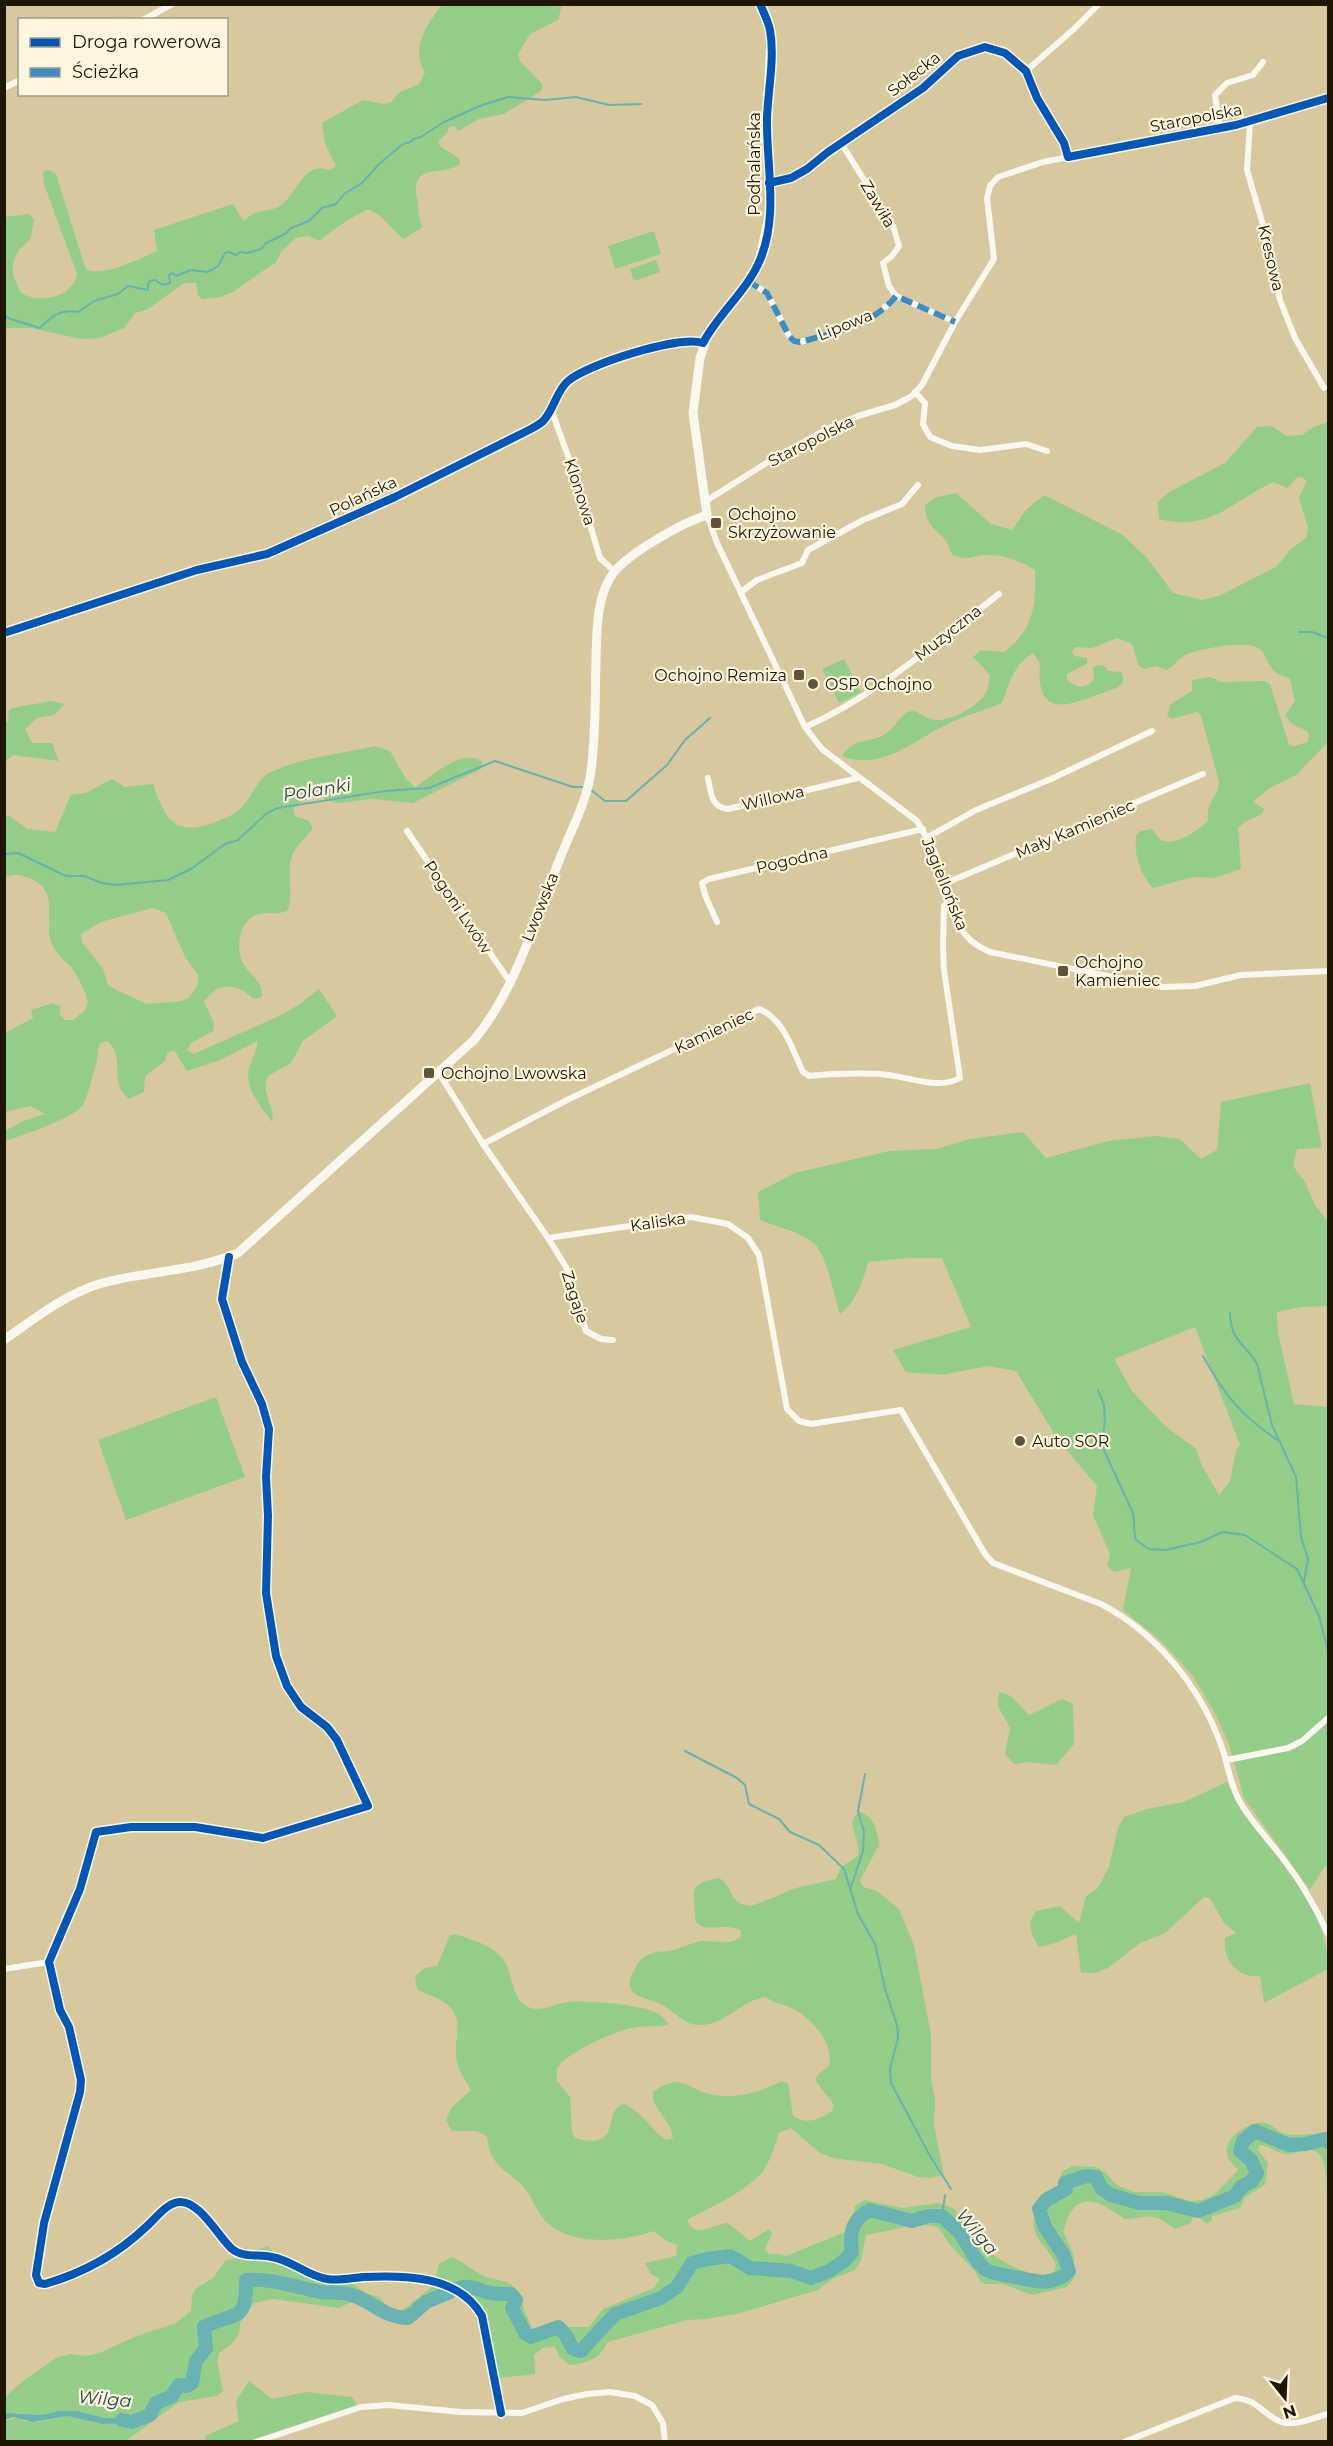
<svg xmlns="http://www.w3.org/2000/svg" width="1333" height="2446" viewBox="0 0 1333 2446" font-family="Montserrat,sans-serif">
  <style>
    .green { fill: #95ce88; fill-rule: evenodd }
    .water { fill: #69b3b2 }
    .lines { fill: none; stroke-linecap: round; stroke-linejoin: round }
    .stream { stroke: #69b3b2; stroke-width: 2 }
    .river { stroke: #69b3b2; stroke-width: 14 }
    .street { stroke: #f9f7f0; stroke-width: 6 }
    .secondary { stroke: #f9f7f0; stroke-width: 9 }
    .quiet { stroke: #398cc4; stroke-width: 6; stroke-dasharray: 12 6; stroke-linecap: butt }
    .cycleway-casing { stroke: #fff6e0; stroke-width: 11 }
    .cycleway { stroke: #0057b8; stroke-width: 8 }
    .poi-dot { fill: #605438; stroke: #fff6e0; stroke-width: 2 }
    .labels { text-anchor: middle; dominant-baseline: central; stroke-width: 4.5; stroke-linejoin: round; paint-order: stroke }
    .street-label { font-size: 16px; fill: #1f1601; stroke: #fff6e0 }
    .poi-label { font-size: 16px; fill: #1f1601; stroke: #fff6e0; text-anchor: start }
    .water-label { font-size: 18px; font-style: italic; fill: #28494e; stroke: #fff6e0 }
  </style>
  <rect width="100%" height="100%" fill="#d8c89e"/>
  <g class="green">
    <path d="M442,5h120l-4,15 -28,14 -12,20 2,7 23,24 -2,6 -37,23 -25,5 -21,12 -3,-5 -6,1 -2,6 -9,8 3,6 18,11 1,6c-17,13 -51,-3 -43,35 2,10 0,19 6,28l-20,12 -24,-24 -11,-6c-17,9 -33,18 -48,32l-12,-5 -12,2 -14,13 -6,11 -43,30 -12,5 -18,2 -5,-3 -2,-13h-12l-36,26 -13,4 -11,15 -24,10 -19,1 -50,-11h-26v-111l24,-3 5,5 -3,19 -13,13 -5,12v12l8,18c19,11 51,5 56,-19l-33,-90 -1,-13 7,-1 6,4 28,90 3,6c21,6 51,-11 70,-19l-3,-21 79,-26 11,18c10,-15 24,-8 37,-17 18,-13 21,-44 49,-35l6,-4 -11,-23 -3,-20 41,-23 21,4 7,-2 9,-10 19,-8 6,-11c-15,-25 2,-49 17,-68z"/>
    <polygon points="654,231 661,254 615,269 608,246"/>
    <polygon points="656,260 660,272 634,281 630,269"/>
    <path d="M1328,422v320l-32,33 -26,13 -17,14 11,7 -2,5 -16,7 -8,7 3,41 -26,9 -22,-1 -40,11c-13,-14 -19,-32 -17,-52l4,-5 12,-2c3,3 5,8 9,11 14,7 38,-10 47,-19 -2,-22 10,-22 11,-39l-18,-66 -4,-4 -26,7 -4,-4 4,-11 21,-13v-11l18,-3 11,5 44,-1 5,3 19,61 6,1 12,-4 2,-6 -2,-5 -15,-7 -7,-9 10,-14 -5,-22c-5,-3 -12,-4 -16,-8 -7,-8 -7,-17 -16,-23 -12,-8 -62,1 -74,8 -8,4 -10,11 -18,14l-10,-4 -12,3 -5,-3 -7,-22 -15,-6 -25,10 -17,-1 -3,5 3,4 12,2v6l-20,10v6c9,8 18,10 27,-1l-1,-11 5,-3 6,1 4,5 13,1 2,6 -1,6 -6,4c-36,12 -82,40 -76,-25l-7,-10c-20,12 -23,29 -31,50 -16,7 -33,11 -48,18 -35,15 -72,52 -112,35 14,-21 30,-11 46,-24 11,-8 9,-16 25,-22 6,3 15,9 22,10 16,1 42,-13 50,-26 4,-7 4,-12 5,-19l-17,-18 8,-7 23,2c30,-22 32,-47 31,-82 -13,-8 -29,-15 -46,-15 -16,-1 -20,7 -37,0 -6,-27 -26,-20 -27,-50l9,-7 22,-5 35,31 21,6 14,-20 18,-15 79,40 25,24 25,34 29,7 17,-4 57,-29 15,-18 15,-11 2,-11 -9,-29 8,-17 -5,-4 -6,1 -8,10 -15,-6c-42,20 -62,50 -114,37l-1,-17 11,-10 56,-29 32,-36 15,-1 14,10 16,-1 13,-9z"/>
    <polygon points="844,659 861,692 839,703 822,669"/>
    <path d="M50,701l15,3 -11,11 -17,3 -12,11 7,14h20l7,18 -46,-6 -8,7v-40l3,-1 1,-11c13,-6 27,-5 41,-9z"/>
    <path d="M375,746l15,5 16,28 9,8c19,-11 44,-39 67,-26l-1,8 -68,34 -42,-4 -34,4 -23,-8 -15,8 -6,6 2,7 14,5 4,7c-6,9 -16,16 -20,26 -8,17 1,38 -5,56 -13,7 -21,0 -32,5 -18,8 -21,34 -12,50 8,12 19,17 18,32l-8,2c-17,-15 -35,-19 -50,3l10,21 -1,8 -22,12 -4,7 7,4 85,-38 21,-12 19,-15 18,27 -34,25 -12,22 -23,13c-8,20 8,29 4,46 -12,-17 -31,-37 -21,-59 3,-9 7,-13 6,-22l-37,19 -33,11 -13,-21 -7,3 -2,8 -20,15 -1,16 -15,7c-22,-18 -2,-37 -21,-58l-8,2c-4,8 -1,14 -4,22 -4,11 -8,32 -14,41 -9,12 -61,30 -77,35v-10l18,-10 22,-7 -14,-8 -26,6 1,-62 -1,-17 28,-15 -2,-8 22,-7 7,3v8l5,6h8l12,-10 3,-8c-1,-8 -12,-30 -18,-36 -7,-7 -14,-13 -18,-22 -10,-22 10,-52 -21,-65 -10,-4 -16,-6 -26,-2v-61h5l17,13 28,3 16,-37 15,-2 26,-14 13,8 28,-3c12,34 20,53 60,39 10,-4 20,-7 28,-15 13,-12 14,-29 32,-37 32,-14 68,-17 102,-25zM152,908l14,5 19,44 13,18v9l-9,14 -8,3 -34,3 -31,-14 -8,-5 -5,-16 -21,-27 -1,-8 20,-12z"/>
    <path d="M1310,1083l12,65 -25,1 -4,17 12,16 10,23 13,17v84l-28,1 -23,5 1,21 16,71 34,3v459h-3l-15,24 -66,-92 -15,-54 -13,-29 -23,-39 -31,-34 -39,-32 8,-42 -17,4 -7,-6 3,-12 -17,-39 4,-29 -39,-46 -42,-69 -28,-5 -47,9 -35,-3 -13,-22 78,-23 -29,-69h-36l-38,4c-5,20 -11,38 -28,52 -7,-19 -12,-61 -29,-73 -12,-9 -37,-15 -51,-21l-2,-28 37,-19 94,-22 47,-2 34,-10 53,-7 23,26 62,-17 48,-5 24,3 21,20 16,-9 4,-48zM1195,1327l45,118 -4,6 -6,30 -11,14 -17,-29 -6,-17 -32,-24 -32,-34 -18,-32z"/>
    <polygon points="216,1397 245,1477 126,1520 98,1440"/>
    <polygon points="999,1692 1011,1696 1029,1715 1062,1699 1073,1704 1074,1744 1056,1765 1027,1762 1014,1764 1005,1754 1010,1728 998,1706"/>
    <path d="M1227,1782c29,62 102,116 101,187l-64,34 -4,-27c-23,3 -37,-17 -35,-38l11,-5 -12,-10 -14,-25 -6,-1 -39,36 -25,10 -32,25 -13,5h-14l-5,-39 -24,10 -13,3 -7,-12 -2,-13 6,-11 24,-5 19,17 7,-27 11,-7 12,-22 9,-39 6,-11 23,-8 37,-7z"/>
    <path d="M860,1812c14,4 18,20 19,33l-19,36 3,6 14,4 22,18 15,36 17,90v43l4,21 -1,26 10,50 -13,3 -13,-1 -36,-13 -49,-6 -13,-5 -29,-25 -12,5c-4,11 -7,24 -14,35 -14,22 -55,39 -78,52 9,21 27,3 41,3l22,18 19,-12 3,5 -7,15 4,5h11l6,2 59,-24 7,-9 3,-17 10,-6 37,8 36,-5 17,6c5,9 10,20 17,29 13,15 66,49 83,32l1,-6c-12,-24 -30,-26 -19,-59l22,-6 3,-5 -2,-16 2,-6 10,-6 24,1 10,6 12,13 17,6h26l29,9 12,-1 12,-5 24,-25c-3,-5 -10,-9 -11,-15 -4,-18 23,-35 38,-32 9,2 13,10 21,11 13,3 29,-2 42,0v62c-3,-14 1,-46 -20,-47 -8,-1 -14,7 -22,5 -10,-1 -17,-9 -27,-9l-1,5 10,13 -3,22 -20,12 -5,11 -28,8 -1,5 -5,3 -8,-8 -6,2 -1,5 -16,6c-24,-18 -23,-12 -50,-10 -14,-9 -38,-28 -52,-10 -5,6 -7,15 -10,22l11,25v22l-7,9 -35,8 -29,-11h-17l-6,-3 -6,-11 -23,-24 -13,-19 -18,-3 -54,11 -5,25 -6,10 -23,9 -14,11 -81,24 -31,5 -19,1 -79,22c-9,18 -21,21 -39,23l-9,-8 -5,-10 -12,1 -9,7 1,19 -37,4 -12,-61 -9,-15 -23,-16 -5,9 -20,10 -20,19h-9l-37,-20 -12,-2 -12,6 -66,-9 -19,4 -14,20c1,16 -10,22 -21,30l-2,8 6,30 -6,5 -38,6 -53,39h-121l-1,-20 13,-3 8,3 13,1 30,-6 34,8 38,-1 -1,-6 -35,1 -32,-7 -29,4 -28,-2 -10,1v-17l18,-16 33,-23 15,-4 14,2 15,-3 34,-16 42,-14 15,-12 1,-15 3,-7 18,-11 13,-18 14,-2 28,-12 14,18 35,11 30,4 18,14 14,4 10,11 8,3 7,-2 29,-23 6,-22 12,-7c13,4 22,15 35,20 12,4 21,2 31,13l16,42 24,-5h32l14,-18 51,-21 6,-9 -9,-5 -6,-11 31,-7 1,-11 -11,-4 -12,-10c-32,11 -88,17 -112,-14 -7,-9 -11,-22 -19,-31 -19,-19 -32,-18 -36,-50l-11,-5h-24l-6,-11 5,-12 20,-18c-6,-11 -14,-21 -15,-34 -2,-17 8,-34 -6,-49 -8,-9 -23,-12 -33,-18l-2,-12 9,-9 13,-2 13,-31c8,-1 14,2 22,5 11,3 24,10 31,19 10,13 8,41 25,48 13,6 27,-4 40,-5 18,-2 77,3 91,12 3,2 6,7 10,10 -10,4 -22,1 -33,3 -22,4 -58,21 -75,36l-4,6v12l13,16 2,35 3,6c51,14 25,-30 50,-34 17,8 26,26 41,36l7,-2c-1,-18 -22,-29 -20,-46 31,-22 33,-2 61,3 23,4 47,-3 68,-14l6,3 5,32c13,9 26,4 39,-5l2,-6 -19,-25 3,-6 11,-8c6,-23 -20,-52 -42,-60 -10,-4 -12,-2 -21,-9 -25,3 -41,29 -67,28 -15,0 -23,-12 -35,-19 -13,-8 -45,-8 -31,-34 4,-7 7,-13 15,-17 9,-5 17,-3 26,-5 10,-3 21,-9 31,-9 13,0 23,4 35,-3l1,-7c-13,-9 -31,1 -41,-6 -5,-2 -5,-8 -5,-12 -2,-26 -4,-29 24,-35 16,9 7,26 33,28l44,-18 40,-9 5,-12 17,-11c5,-15 -16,-34 2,-44z"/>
    <polygon points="249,2381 272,2399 307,2392 352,2397 357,2406 248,2441 205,2441 205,2436 239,2421 236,2401"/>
  </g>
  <polygon class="water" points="59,2411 77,2411 104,2418 139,2417 141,2423 102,2424 68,2416 33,2422 13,2417 5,2420 5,2414 8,2413 43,2415"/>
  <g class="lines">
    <g class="stream">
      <path d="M4,315l6,4 30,9c12,-12 20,-19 38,-16l16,-11 24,-7 10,-8 20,4v-6l2,-3 6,-1c4,5 8,6 14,3l-1,-8 4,-2 3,3 15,-6 17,2 10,-6 7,-13 4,-1 7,3 4,-3 7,1 14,-4 5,-6 19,-9 6,-6 18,-7 13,-13 14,-4 8,-10 18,-11 17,-19 24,-20 8,-2 2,-3 8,-2 23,-15 38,-17 26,-8 37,3 31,-3 33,8 32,-1"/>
      <polyline points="1299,632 1312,632 1328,638"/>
      <polyline points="591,790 605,801 626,801 667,765 685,740 710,718"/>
      <polyline points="4,854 18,853 66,876 84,876 102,883 116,885 168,880 191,869 225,844 238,840 267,813 278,808 385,791 429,788 495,761 573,787 582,787"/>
      <path d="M1230,1313c1,29 14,29 27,51l15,61 24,52 5,60 7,22 -4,23"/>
      <path d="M1203,1356c23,41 35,56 74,84"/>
      <path d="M1098,1390l6,15 1,14 -3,27 31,67c2,10 0,18 3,27l13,9 16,1 36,-8 21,-10 23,3 52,34 22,47 9,35"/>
      <polyline points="685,1751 737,1778 745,1785 749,1804 779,1819 790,1832 819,1845 844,1869 858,1914 875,1944 885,1989 897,2025 898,2038 890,2069 891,2083 930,2156 951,2189"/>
      <polyline points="851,1887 863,1851 864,1832 858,1811 865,1774"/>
      <polyline points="942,2216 945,2195"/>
    </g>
    <g class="river">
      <path d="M455,2289c14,-6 22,1 35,4 7,1 15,1 21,1l5,6 -4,8 13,25 6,4 27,-10 7,7 8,15 8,2 34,-37 46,-16 16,-11 15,-24 15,-4 23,-3 20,12 41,3 20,7 18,-7 15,-10 8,-9c-3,-19 0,-33 18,-42l42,11 16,-5h14c5,5 12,11 17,16 10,12 14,28 27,38 4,3 52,12 58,12 10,-1 19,-4 25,-11l-6,-17 -18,-27 -6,-18 7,-9 20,-11 -1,-6 21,-7 10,1 6,12 9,6 28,8h27l32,8 37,-15 6,-9 11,-6 5,-8 -6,-13 -11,-9 3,-10 12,-10 34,14 17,-1 19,-5 3,3"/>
      <path d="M122,2420l10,2 18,-7 6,-12 15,-6 8,-12 8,1 5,-3 4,-22 10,-13 -2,-21c30,-16 43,-2 42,-47 25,-2 49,7 74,12 9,1 19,0 28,2 22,4 32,23 60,24l18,-16 24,-10"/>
    </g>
    <g class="street">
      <polyline points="143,20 172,4"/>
      <polyline points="1026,71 1075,28 1099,4"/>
      <polyline points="4,88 20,80"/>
      <polyline points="1250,121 1247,170 1265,232 1280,300 1295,338 1324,388"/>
      <polyline points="1220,128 1215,95 1227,83 1253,75 1263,62"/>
      <polyline points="841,143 893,226 899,246 892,256 883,263 889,286 896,296"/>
      <polyline points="769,183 791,178 807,169 828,152 923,88 958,56 985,47 1005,53 1026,71 1037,98 1064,143 1068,157"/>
      <path d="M748,281l19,12 22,43 5,5 6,1c34,-9 73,-17 96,-46"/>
      <polyline points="896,296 955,322"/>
      <polyline points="915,392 925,403 923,424 930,437 952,446 980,450 1026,444 1047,451"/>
      <polyline points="551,409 577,481 600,558 614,571"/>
      <polyline points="706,501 768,462 825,430 858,416 895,405 912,396 922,385 955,322 994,259 987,198 990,186 998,177 1043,162 1236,125 1328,98"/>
      <path d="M707,515l10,28 88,184 17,22 95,72 18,31 24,74c8,13 17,20 31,26l172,35 33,-1 46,-11 87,-4"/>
      <polyline points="741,592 757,580 802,563 808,550 863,520 902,504 918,485"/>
      <path d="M4,633l193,-63 70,-16 128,-57 134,-67c5,-3 12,-6 15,-10 10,-11 13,-30 24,-39 20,-17 111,-46 135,-38"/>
      <path d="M805,727c71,-31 133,-86 194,-133"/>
      <path d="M708,778c3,15 3,29 20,31l130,-31"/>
      <polyline points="407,831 510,982"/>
      <polyline points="928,837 976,810 1051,779 1152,731"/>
      <polyline points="946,883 1203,774"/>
      <polyline points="717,922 705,895 702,883 709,879 923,829"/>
      <path d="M439,1073l44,71 65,94 143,-21 37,7 20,14 11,17 28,154 12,12 12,3 90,-14 84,144 8,9 108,41c55,29 97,80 119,138 8,20 9,41 20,60 12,21 30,39 44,58 18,23 32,48 44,74"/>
      <path d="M483,1144l88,-46 188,-89c25,10 33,40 44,63l6,4c23,-2 47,-3 70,-2 26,1 58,17 81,4l-16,-108 -1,-25 1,-39 7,-7"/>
      <polyline points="548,1238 566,1267 586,1331 601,1339 613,1340"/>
      <path d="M229,1257l-7,42 20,63 20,42 7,25 -3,48 2,39 -2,77 10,63 11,30 14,21 26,20 10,13 31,66 -105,32 -68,-11h-64l-35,5 -16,57 -31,73 11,48 9,17 12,53 -1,12 -36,131 -8,52 3,8 6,1c38,-11 73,-30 102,-58 9,-8 20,-23 32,-24 20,-2 39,34 53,47 11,9 26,5 40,8 19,3 36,19 55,22 11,2 25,-1 36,-2 41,-2 96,-2 119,39l19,97"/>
      <polyline points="1227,1760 1288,1748 1302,1741 1328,1718"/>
      <polyline points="4,1969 49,1962"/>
      <polyline points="256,2442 361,2407 388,2405 461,2412 522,2413 563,2399 587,2394 610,2392 635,2396 652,2405 663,2423 665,2442"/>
      <path d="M1124,2442l111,-44c23,1 28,17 46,24 15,5 33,-5 47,-8"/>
    </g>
    <path class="secondary" d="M4,1340c30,-21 60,-45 95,-56 45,-13 95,-12 139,-31l236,-213c41,-49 61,-120 85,-179 11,-29 28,-59 32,-90 5,-37 4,-75 5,-113 1,-26 0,-56 14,-80 12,-22 72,-55 97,-63l-14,-102 7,-55 9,-27 39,-50 11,-19 11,-50 -3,-96 4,-78 -3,-14 -8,-20"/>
    <path class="quiet" d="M748,281l19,12 22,43 5,5 6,1c34,-9 73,-17 96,-46l59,26"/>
    <defs>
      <g id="cycleway">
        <polyline points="769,183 791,178 807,169 828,152 923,88 958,56 985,47 1005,53 1026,71 1037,98 1064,143 1068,157 1236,125 1328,98"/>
        <path d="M4,633l193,-63 70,-16 128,-57 134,-67c5,-3 12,-6 15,-10 10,-11 13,-30 24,-39 20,-17 111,-46 135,-38 16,-30 44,-52 57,-83 19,-45 6,-96 7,-142 1,-28 8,-60 3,-88 -2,-9 -6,-17 -10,-26"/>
        <path d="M229,1257l-7,42 20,63 20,42 7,25 -3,48 2,39 -2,77 10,63 11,30 14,21 26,20 10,13 31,66 -105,32 -68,-11h-64l-35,5 -16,57 -31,73 11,48 9,17 12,53 -1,12 -36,131 -8,52 3,8 6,1c38,-11 73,-30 102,-58 9,-8 20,-23 32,-24 20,-2 39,34 53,47 11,9 26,5 40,8 19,3 36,19 55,22 11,2 25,-1 36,-2 41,-2 96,-2 119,39l19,97"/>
      </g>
    </defs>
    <use href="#cycleway" class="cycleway-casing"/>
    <use href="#cycleway" class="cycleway"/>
  </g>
  <g class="poi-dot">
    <rect x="710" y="517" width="12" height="12" rx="3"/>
    <rect x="793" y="669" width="12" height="12" rx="3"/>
    <circle cx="813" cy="684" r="6"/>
    <rect x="1057" y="965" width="12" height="12" rx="3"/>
    <rect x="423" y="1067" width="12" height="12" rx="3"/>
    <circle cx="1020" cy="1441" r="6"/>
  </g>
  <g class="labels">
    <g class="street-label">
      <text transform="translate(914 74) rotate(-38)">Sołecka</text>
      <text transform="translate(1196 118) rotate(-11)">Staropolska</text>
      <text transform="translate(754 164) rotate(-90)">Podhalańska</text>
      <text transform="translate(878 204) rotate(59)">Zawiła</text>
      <text transform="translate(1271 258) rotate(77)">Kresowa</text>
      <text transform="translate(845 325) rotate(-22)">Lipowa</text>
      <text transform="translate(811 441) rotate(-27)">Staropolska</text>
      <text transform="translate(580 492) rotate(72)">Klonowa</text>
      <text transform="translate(363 496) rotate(-25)">Polańska</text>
      <text transform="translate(948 633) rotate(-38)">Muzyczna</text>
      <text transform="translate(773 798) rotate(-13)">Willowa</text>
      <text transform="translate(1075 829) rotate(-23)">Mały Kamieniec</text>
      <text transform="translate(792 860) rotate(-13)">Pogodna</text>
      <text transform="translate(945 884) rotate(68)">Jagiellońska</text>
      <text transform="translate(458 907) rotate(56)">Pogoni Lwów</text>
      <text transform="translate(540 907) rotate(-68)">Lwowska</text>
      <text transform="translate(714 1031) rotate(-25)">Kamieniec</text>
      <text transform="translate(658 1222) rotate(-8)">Kaliska</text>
      <text transform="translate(575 1297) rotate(72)">Zagaje</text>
    </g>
    <g class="poi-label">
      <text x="728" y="514">Ochojno<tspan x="728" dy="18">Skrzyżowanie</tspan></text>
      <text x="787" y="675" text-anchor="end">Ochojno Remiza</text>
      <text x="825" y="684">OSP Ochojno</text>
      <text x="1075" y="962">Ochojno<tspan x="1075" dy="18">Kamieniec</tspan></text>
      <text x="441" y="1073">Ochojno Lwowska</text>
      <text x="1032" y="1441">Auto SOR</text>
    </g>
    <g class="water-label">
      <text transform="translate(317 790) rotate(-9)">Polanki</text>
      <text transform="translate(977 2232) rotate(50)">Wilga</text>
      <text transform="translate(105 2399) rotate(5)">Wilga</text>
    </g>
  </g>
  <rect width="1333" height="2446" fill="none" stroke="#1f1601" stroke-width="12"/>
  <rect x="18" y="18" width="210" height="78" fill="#fff6e0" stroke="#a59c87" stroke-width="1.5"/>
  <rect x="30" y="38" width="30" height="9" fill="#0057b8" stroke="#a59c87" stroke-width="1.5"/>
  <text x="72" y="48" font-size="18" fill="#1f1601">Droga rowerowa</text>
  <rect x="30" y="68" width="30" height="9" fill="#398cc4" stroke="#a59c87" stroke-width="1.5"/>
  <text x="72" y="78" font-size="18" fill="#1f1601">Ścieżka</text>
  <g transform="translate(1285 2398) rotate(162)" stroke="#fff6e0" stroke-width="4.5" paint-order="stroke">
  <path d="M0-4.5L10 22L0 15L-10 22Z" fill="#1f1601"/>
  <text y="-9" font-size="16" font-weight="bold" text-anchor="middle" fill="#1f1601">N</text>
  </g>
</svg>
